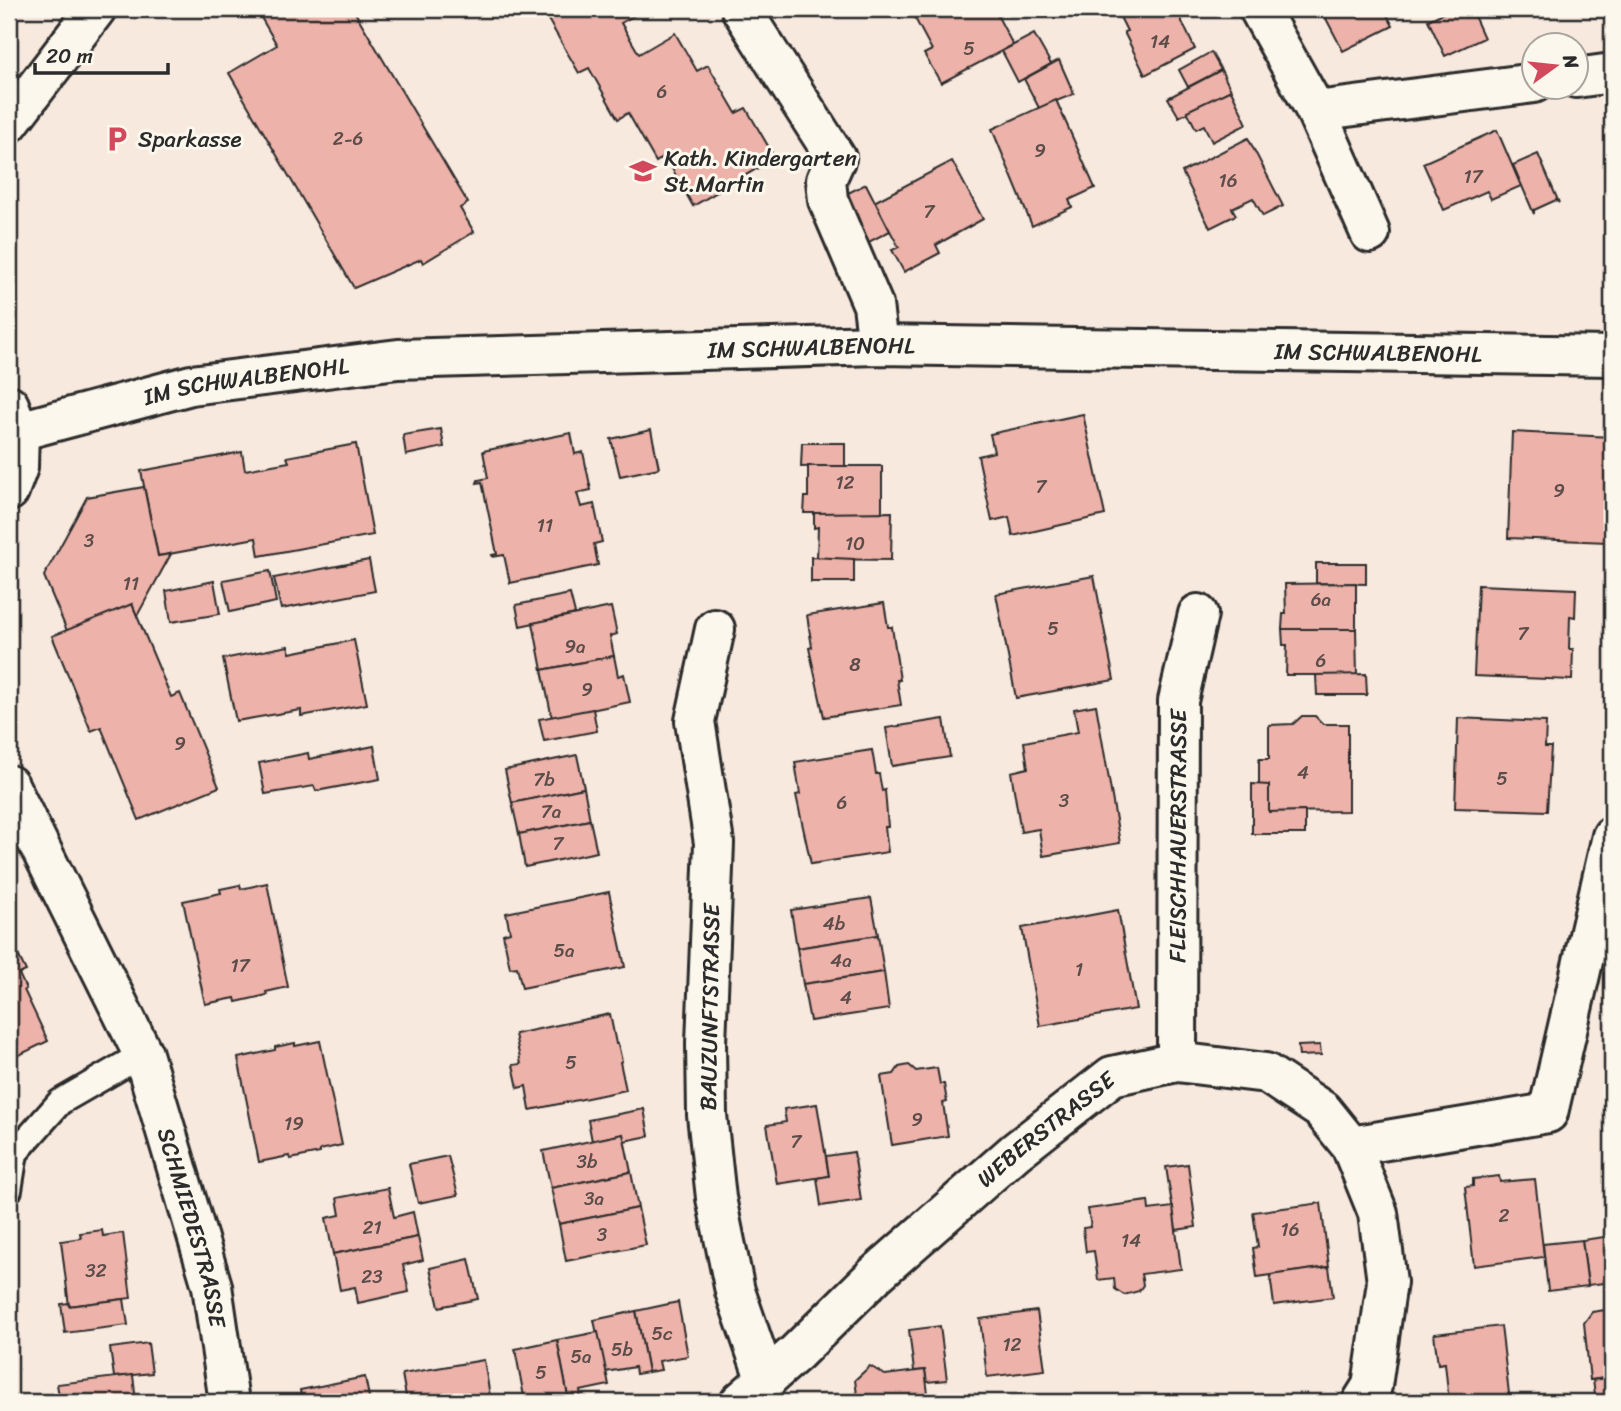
<svg xmlns="http://www.w3.org/2000/svg" width="1621" height="1411" viewBox="0 0 1621 1411" font-family="Sriracha,sans-serif">
  <style>
    .building { fill: #edb2a9; stroke: #2b2b2b; stroke-width: 2 }
    .lines { fill: none; stroke-linecap: round; stroke-linejoin: round }
    .service-casing { stroke: #2b2b2b; stroke-width: 30 }
    .minor-casing { stroke: #2b2b2b; stroke-width: 44 }
    .tertiary-casing { stroke: #2b2b2b; stroke-width: 44 }
    .service { stroke: #fbf7ec; stroke-width: 24 }
    .minor { stroke: #fbf7ec; stroke-width: 38 }
    .tertiary { stroke: #fbf7ec; stroke-width: 38 }
    .labels { text-anchor: middle; dominant-baseline: central; stroke-width: 6; stroke-linejoin: round; paint-order: stroke }
    .number-label { font-size: 19px; fill: #5c4d4a }
    .poi-label { font-size: 23px; fill: #2b2b2b; stroke: #fbf7ec; text-anchor: start }
    .street-label { font-size: 23px; fill: #2b2b2b; stroke: #fbf7ec }
  </style>
  <rect width="100%" height="100%" fill="#f8e9df"/>
  <filter id="ink" filterUnits="userSpaceOnUse"><feTurbulence type="fractalNoise" baseFrequency=".0143" numOctaves="2"/><feDisplacementMap in="SourceGraphic" scale="14" xChannelSelector="R" yChannelSelector="G"/><feConvolveMatrix kernelMatrix="1 2 1 2 8 2 1 2 1" color-interpolation-filters="sRGB"/></filter>
  <g filter="url(#ink)">
    <g class="building">
      <polygon points="256,9 353,9 468,203 460,208 474,232 423,263 421,259 354,288 229,73 277,45"/>
      <polygon points="542,9 634,9 637,14 621,23 639,54 675,33 697,71 708,65 736,113 746,108 775,158 693,206 665,156 656,162 628,113 618,119 589,68 579,73"/>
      <polygon points="910,9 994,9 1013,45 941,83 924,54 932,50"/>
      <polygon points="1116,9 1176,9 1195,49 1145,75 1124,32 1127,31"/>
      <polygon points="1321,9 1384,9 1393,26 1343,51"/>
      <polygon points="1452,9 1471,9 1484,38 1445,56 1428,20"/>
      <polygon points="1034,34 1051,64 1018,82 1002,51"/>
      <polygon points="1211,52 1221,70 1188,87 1179,70"/>
      <polygon points="1059,60 1074,94 1039,108 1024,79"/>
      <polygon points="1221,70 1231,90 1179,117 1168,98"/>
      <polygon points="1231,90 1247,124 1212,142 1204,125 1196,129 1187,111"/>
      <polygon points="1056,100 1095,188 1069,200 1072,207 1032,226 992,129"/>
      <polygon points="1497,130 1521,186 1491,199 1487,191 1444,210 1423,163"/>
      <polygon points="1248,138 1283,206 1263,216 1253,198 1232,208 1236,215 1210,228 1182,172"/>
      <polygon points="1538,154 1559,203 1556,200 1534,210 1534,214 1513,165"/>
      <polygon points="952,161 983,219 936,245 940,253 904,272 892,250 899,247 874,202"/>
      <polygon points="866,184 890,231 863,245 840,197"/>
      <polygon points="1083,414 1105,515 1013,536 1009,517 992,521 978,456 994,452 990,434"/>
      <polygon points="441,429 444,447 406,455 403,435"/>
      <polygon points="651,430 659,468 620,476 611,439"/>
      <polygon points="1512,432 1612,437 1607,542 1508,538"/>
      <polygon points="571,433 575,454 583,452 591,490 577,493 581,507 594,504 602,542 594,544 598,565 510,583 504,555 493,557 492,555 497,554 482,482 477,483 478,480 488,478 483,451"/>
      <polygon points="802,443 845,443 845,466 801,467"/>
      <polygon points="356,444 373,535 259,556 256,538 158,556 141,471 242,452 245,470 289,462 287,457"/>
      <polygon points="808,466 882,466 882,513 804,513 805,497 808,497"/>
      <polygon points="144,487 158,556 171,554 137,616 132,604 67,631 44,576 87,497"/>
      <polygon points="892,512 891,560 817,559 818,527 814,528 814,513"/>
      <polygon points="811,557 854,559 854,582 811,582"/>
      <polygon points="369,560 375,591 281,609 274,578"/>
      <polygon points="1316,563 1366,563 1366,584 1316,583"/>
      <polygon points="270,571 276,602 230,612 223,580"/>
      <polygon points="1094,576 1114,680 1016,698 996,594"/>
      <polygon points="214,581 220,614 171,622 166,591"/>
      <polygon points="1356,583 1356,629 1282,629 1283,614 1286,614 1285,584"/>
      <polygon points="1478,585 1576,589 1575,617 1570,616 1569,649 1573,649 1572,680 1474,676"/>
      <polygon points="570,594 575,614 520,626 516,605"/>
      <polygon points="884,603 888,627 892,627 900,680 897,680 901,705 824,717 809,648 812,647 807,615"/>
      <polygon points="132,604 171,697 180,693 219,787 139,820 101,727 91,731 52,636"/>
      <polygon points="611,607 617,634 610,636 614,656 542,670 533,623"/>
      <polygon points="1282,629 1356,629 1357,675 1286,675 1287,645 1283,645"/>
      <polygon points="354,640 367,704 301,716 301,710 236,721 223,659 288,646 290,653"/>
      <polygon points="614,656 618,676 624,674 630,702 552,718 542,670"/>
      <polygon points="1366,674 1367,695 1317,695 1316,675"/>
      <polygon points="1096,705 1120,843 1043,856 1039,829 1021,832 1011,772 1028,768 1024,742 1078,732 1074,709"/>
      <polygon points="593,709 597,731 544,741 539,719"/>
      <polygon points="1302,716 1315,716 1323,724 1348,724 1348,811 1269,812 1269,785 1259,785 1259,759 1269,759 1269,725 1293,724"/>
      <polygon points="1458,718 1546,722 1545,747 1551,747 1547,811 1455,808"/>
      <polygon points="944,719 950,757 892,766 886,728"/>
      <polygon points="374,746 380,779 316,791 314,786 265,794 259,763 308,753 309,759"/>
      <polygon points="872,750 876,774 879,774 882,791 885,790 888,827 885,827 888,852 811,864 796,795 800,794 795,762"/>
      <polygon points="577,755 584,788 512,803 505,770"/>
      <polygon points="1252,784 1269,785 1269,812 1305,811 1305,834 1252,834"/>
      <polygon points="584,788 590,820 519,834 512,803"/>
      <polygon points="590,820 597,852 525,867 519,834"/>
      <polygon points="267,883 288,987 266,992 267,995 236,1002 235,998 205,1004 183,901 221,893 220,889 240,885 241,889"/>
      <polygon points="609,892 625,967 522,988 517,967 510,968 503,934 510,932 506,913"/>
      <polygon points="871,898 878,935 797,948 791,910"/>
      <polygon points="1118,910 1136,1009 1040,1026 1022,928"/>
      <polygon points="878,935 884,972 803,984 797,948"/>
      <polygon points="9,936 26,971 19,974 26,989 24,990 48,1041 9,1060"/>
      <polygon points="884,972 889,1009 810,1021 803,984"/>
      <polygon points="610,1014 616,1044 618,1044 622,1061 620,1062 626,1090 530,1110 526,1086 518,1088 513,1065 521,1064 515,1034"/>
      <polygon points="320,1041 342,1145 320,1150 320,1153 290,1159 289,1156 259,1162 238,1058 275,1050 275,1047 295,1043 295,1046"/>
      <polygon points="1320,1045 1321,1055 1299,1056 1298,1046"/>
      <polygon points="909,1065 916,1071 937,1068 940,1084 944,1084 947,1102 943,1103 948,1136 892,1145 881,1076 894,1074 899,1067"/>
      <polygon points="817,1104 829,1176 777,1184 767,1125 786,1122 784,1109"/>
      <polygon points="644,1109 649,1136 624,1141 623,1134 592,1141 588,1120"/>
      <polygon points="623,1134 631,1172 551,1188 543,1151"/>
      <polygon points="854,1152 861,1200 821,1206 817,1178 829,1176 826,1156"/>
      <polygon points="448,1156 458,1195 418,1203 409,1164"/>
      <polygon points="1188,1164 1196,1227 1176,1230 1166,1167"/>
      <polygon points="631,1172 638,1208 559,1224 551,1188"/>
      <polygon points="1499,1176 1500,1182 1535,1179 1544,1257 1474,1266 1465,1187 1473,1186 1473,1179"/>
      <polygon points="388,1188 394,1217 413,1212 418,1237 333,1254 326,1218 340,1215 337,1198"/>
      <polygon points="1148,1201 1149,1210 1173,1207 1181,1269 1141,1274 1143,1285 1139,1291 1124,1295 1115,1289 1114,1278 1098,1280 1094,1251 1086,1252 1083,1228 1091,1227 1088,1209"/>
      <polygon points="1321,1203 1329,1267 1257,1277 1253,1248 1258,1247 1253,1212"/>
      <polygon points="638,1208 646,1245 566,1261 559,1224"/>
      <polygon points="102,1230 103,1236 123,1233 131,1298 69,1306 61,1241 81,1238 80,1233"/>
      <polygon points="1612,1236 1612,1282 1588,1285 1582,1240"/>
      <polygon points="418,1237 423,1260 403,1265 409,1292 358,1303 355,1287 340,1290 333,1254"/>
      <polygon points="1582,1240 1588,1286 1548,1291 1543,1244"/>
      <polygon points="469,1259 478,1299 439,1307 430,1268"/>
      <polygon points="1329,1267 1333,1297 1274,1305 1270,1275"/>
      <polygon points="124,1299 128,1325 65,1333 61,1304 68,1303 69,1306"/>
      <polygon points="678,1302 688,1356 659,1361 661,1370 648,1372 636,1311"/>
      <polygon points="1612,1309 1612,1377 1590,1380 1584,1323 1592,1312"/>
      <polygon points="636,1311 648,1372 636,1374 635,1367 605,1372 594,1320"/>
      <polygon points="1037,1311 1045,1370 987,1377 980,1319"/>
      <polygon points="940,1326 947,1380 927,1382 925,1370 914,1371 909,1330"/>
      <polygon points="1501,1326 1510,1402 1449,1402 1445,1363 1438,1364 1434,1334"/>
      <polygon points="598,1332 609,1385 580,1391 581,1399 569,1402 557,1340"/>
      <polygon points="557,1340 569,1402 556,1402 554,1396 525,1402 515,1349"/>
      <polygon points="148,1343 152,1373 114,1377 110,1348"/>
      <polygon points="484,1360 491,1402 407,1402 402,1374"/>
      <polygon points="870,1366 885,1375 925,1370 929,1402 858,1402 855,1380"/>
      <polygon points="133,1375 136,1402 60,1402 57,1384"/>
      <polygon points="365,1377 370,1402 302,1402 300,1390"/>
      <polygon points="1612,1377 1612,1400 1596,1402 1593,1380"/>
    </g>
    <g class="lines">
      <defs>
        <polyline id="service" points="9,1190 15,1153 60,1102 143,1054"/>
        <g id="minor">
          <polyline points="741,9 836,158 826,180 828,200 873,305 878,345"/>
          <polyline points="1259,9 1316,111 1370,233"/>
          <polyline points="1576,78 1612,73"/>
          <polyline points="1316,111 1534,83"/>
          <polyline points="9,123 96,9"/>
          <polyline points="715,629 695,721 714,843 706,1043 707,1115 716,1198 735,1291 766,1381"/>
          <path id="s1" d="M9,785l134,269 69,232 17,116"/>
          <path id="s2" d="M1177,1062l1,-361 20,-87"/>
          <polyline points="1351,1146 1548,1113 1612,836"/>
          <path id="s3" d="M740,1402l56,-49 79,-78 140,-123 97,-76 65,-14 89,11 56,37 29,36 27,67 9,69 -15,104 -10,16"/>
        </g>
        <g id="tertiary">
          <polyline points="9,405 19,431 18,467 9,491"/>
          <path id="s4" d="M19,431l172,-46 207,-26 480,-14 734,11"/>
        </g>
      </defs>
      <use href="#service" class="service-casing"/>
      <use href="#minor" class="minor-casing"/>
      <use href="#tertiary" class="tertiary-casing"/>
      <use href="#service" class="service"/>
      <use href="#minor" class="minor"/>
      <use href="#tertiary" class="tertiary"/>
    </g>
  </g>
  <defs>
    <symbol id="parking-bare" viewBox="-9 -9 18 18"><path d="M-3.5-5.5H1a3.5 3.5 0 0 1 0 7H-1V5.5H-3.5ZM-1-3.4V-.6H.8a1.4 1.4 0 0 0 0-2.8Z" fill="#d1495b" stroke="#fbf7ec" stroke-width="2.5" paint-order="stroke"/></symbol>
    <symbol id="school-bare" viewBox="-9 -9 18 18"><path d="M0-5L7-2L0 1L-7-2ZM-4 1L0 2.5L4 1V4Q0 6-4 4Z" fill="#d1495b" stroke="#fbf7ec" stroke-width="2.5" paint-order="stroke"/></symbol>
  </defs>
  <g fill-rule="evenodd">
    <use href="#parking-bare" x="98" y="120" width="38" height="38"/>
    <use href="#school-bare" x="624" y="152" width="38" height="38"/>
  </g>
  <g class="labels">
    <g class="number-label">
      <text x="1160" y="41">14</text>
      <text x="969" y="48">5</text>
      <text x="662" y="91">6</text>
      <text x="348" y="138">2-6</text>
      <text x="1040" y="150">9</text>
      <text x="1473" y="176">17</text>
      <text x="1228" y="180">16</text>
      <text x="929" y="211">7</text>
      <text x="845" y="482">12</text>
      <text x="1041" y="486">7</text>
      <text x="1559" y="490">9</text>
      <text x="545" y="525">11</text>
      <text x="89" y="540">3</text>
      <text x="855" y="543">10</text>
      <text x="131" y="583">11</text>
      <text x="1321" y="599">6a</text>
      <text x="1053" y="628">5</text>
      <text x="1523" y="633">7</text>
      <text x="575" y="646">9a</text>
      <text x="1321" y="660">6</text>
      <text x="855" y="664">8</text>
      <text x="587" y="689">9</text>
      <text x="180" y="743">9</text>
      <text x="1303" y="772">4</text>
      <text x="1502" y="778">5</text>
      <text x="544" y="779">7b</text>
      <text x="1064" y="800">3</text>
      <text x="842" y="802">6</text>
      <text x="551" y="811">7a</text>
      <text x="558" y="843">7</text>
      <text x="834" y="923">4b</text>
      <text x="564" y="950">5a</text>
      <text x="841" y="960">4a</text>
      <text x="240" y="965">17</text>
      <text x="1079" y="969">1</text>
      <text x="846" y="997">4</text>
      <text x="571" y="1062">5</text>
      <text x="917" y="1119">9</text>
      <text x="294" y="1123">19</text>
      <text x="796" y="1141">7</text>
      <text x="587" y="1161">3b</text>
      <text x="594" y="1198">3a</text>
      <text x="1504" y="1215">2</text>
      <text x="372" y="1227">21</text>
      <text x="1290" y="1229">16</text>
      <text x="602" y="1234">3</text>
      <text x="1131" y="1240">14</text>
      <text x="96" y="1270">32</text>
      <text x="372" y="1276">23</text>
      <text x="662" y="1333">5c</text>
      <text x="1012" y="1344">12</text>
      <text x="622" y="1349">5b</text>
      <text x="581" y="1356">5a</text>
      <text x="541" y="1372">5</text>
    </g>
    <g class="poi-label">
      <text x="138" y="139">Sparkasse</text>
      <text x="664" y="158">Kath. Kindergarten<tspan x="664" dy="26">St.Martin</tspan></text>
    </g>
    <g class="street-label">
      <text stroke="none"><textPath href="#s4" startOffset="800">IM SCHWALBENOHL</textPath></text>
      <text stroke="none"><textPath href="#s4" startOffset="1367">IM SCHWALBENOHL</textPath></text>
      <text stroke="none"><textPath href="#s4" startOffset="233">IM SCHWALBENOHL</textPath></text>
      <text stroke="none"><textPath href="#s2" startOffset="226">FLEISCHHAUERSTRASSE</textPath></text>
      <text transform="translate(710 1007) rotate(-89)">BAUZUNFTSTRASSE</text>
      <text stroke="none"><textPath href="#s3" startOffset="410">WEBERSTRASSE</textPath></text>
      <text stroke="none"><textPath href="#s1" startOffset="481">SCHMIEDESTRASSE</textPath></text>
    </g>
  </g>
  <rect width="1621" height="1411" fill="none" stroke="#fbf7ec" stroke-width="35"/>
  <rect x="18" y="18" width="1586" height="1376" fill="none" stroke="#2b2b2b" stroke-width="2.5" filter="url(#ink)"/>
  <g transform="translate(1555 66) rotate(75)"><circle r="33" fill="#fbf7ec" stroke="#a8a59f" stroke-width="2"/>
  <path d="M0-5L12 26L0 18L-12 26Z" fill="#d1495b"/>
  <text y="-10" font-size="19" font-weight="bold" text-anchor="middle" fill="#2b2b2b">N</text>
  </g>
  <path d="M35 63v10h133v-10" fill="none" stroke="#2b2b2b" stroke-width="3.5"/>
  <text x="46" y="63" font-size="21" fill="#2b2b2b" stroke="#fbf7ec" stroke-width="5" paint-order="stroke">20 m</text>
</svg>
